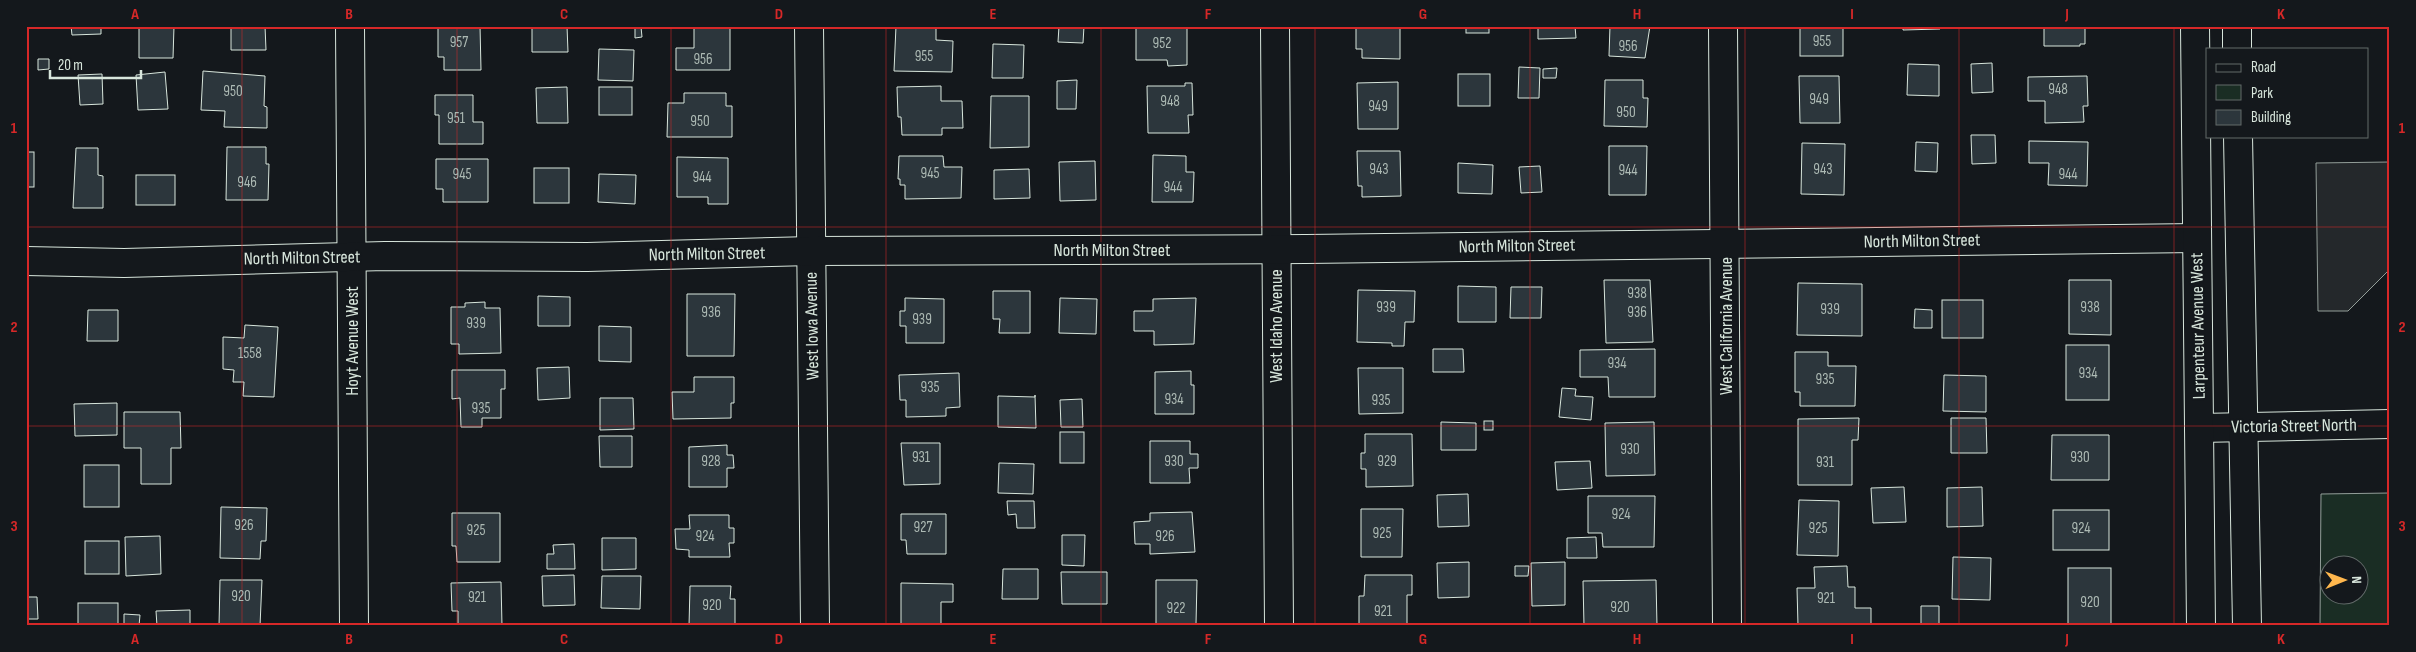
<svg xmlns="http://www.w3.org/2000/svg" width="2416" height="652" viewBox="0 0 2416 652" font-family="'Sofia Sans Condensed',sans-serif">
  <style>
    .green { fill: #1a2d24; stroke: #939e99; fill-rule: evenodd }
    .parking { fill: #24282b; stroke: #939e99 }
    .building { fill: #2c363c; stroke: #d8e6dc }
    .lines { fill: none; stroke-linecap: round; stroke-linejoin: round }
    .minor-casing { stroke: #d8e6dc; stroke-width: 30 }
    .major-casing { stroke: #d8e6dc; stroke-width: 30 }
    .minor { stroke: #14181c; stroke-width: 28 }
    .major { stroke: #14181c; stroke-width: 28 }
    .grid { fill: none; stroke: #d62828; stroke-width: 1; stroke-opacity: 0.55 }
    .labels { text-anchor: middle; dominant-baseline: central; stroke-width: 4; stroke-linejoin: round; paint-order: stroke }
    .number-label { font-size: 15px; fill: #adbab4 }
    .street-label { font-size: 18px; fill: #d8e6dc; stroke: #14181c }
    .neatline { fill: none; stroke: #d62828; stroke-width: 2 }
    .grid-label { font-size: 16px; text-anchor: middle; font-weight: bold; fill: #d62828 }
  </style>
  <rect width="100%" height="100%" fill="#14181c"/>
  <path class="green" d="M2390,493v133h-70l1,-132zM2328,564h30v30h-30z"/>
  <polygon class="parking" points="2390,162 2390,269 2348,311 2318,311 2316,163"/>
  <g class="building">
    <polygon points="71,26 101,26 101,34 72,35"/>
    <polygon points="139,26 174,26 173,58 139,58"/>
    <polygon points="231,26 265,26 266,50 231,50"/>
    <polygon points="438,26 480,26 481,70 444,70 444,57 438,57"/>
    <polygon points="532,26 567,26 568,52 532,52"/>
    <polygon points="694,26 730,26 730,70 676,70 676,48 694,48"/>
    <polygon points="896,26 936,26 936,40 953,41 952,72 894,71"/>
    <polygon points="1059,26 1084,26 1083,43 1058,42"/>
    <polygon points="1136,26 1187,26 1187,65 1168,66 1167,60 1136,60"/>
    <polygon points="1356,26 1400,26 1400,59 1362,58 1362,49 1356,49"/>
    <rect x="1466" y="26" width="23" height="7"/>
    <polygon points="1538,26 1575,26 1576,38 1538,39"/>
    <polygon points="1610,26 1650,26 1645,58 1609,56"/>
    <rect x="1800" y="26" width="43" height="30"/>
    <polygon points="1903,26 1940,26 1940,29 1903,30"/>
    <polygon points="2044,26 2085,26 2085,44 2080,44 2080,46 2044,46"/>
    <polygon points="635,27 641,27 642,37 635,38"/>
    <polygon points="993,44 1024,45 1023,78 992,78"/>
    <polygon points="599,49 634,50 633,81 598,80"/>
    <polygon points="38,59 49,59 49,69 38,70"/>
    <polygon points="1992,63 1993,92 1972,93 1971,64"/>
    <polygon points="1908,64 1939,65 1939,96 1907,95"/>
    <polygon points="1519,67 1540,68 1539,98 1518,98"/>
    <polygon points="1557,68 1556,78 1543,78 1543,69"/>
    <polygon points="203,71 265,76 264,106 267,107 267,128 224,127 225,111 201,110"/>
    <polygon points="165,72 168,109 138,110 136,75"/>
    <polygon points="102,74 103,104 80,105 78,75"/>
    <rect x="1458" y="74" width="32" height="32"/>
    <polygon points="1799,76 1839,76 1840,123 1800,123"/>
    <polygon points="2087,76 2088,106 2083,106 2084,122 2045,123 2045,101 2028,101 2028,77"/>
    <polygon points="1077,80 1076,109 1057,109 1057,81"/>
    <polygon points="1605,80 1643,80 1643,98 1648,98 1647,127 1604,126"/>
    <polygon points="1398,82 1398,129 1358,129 1357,83"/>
    <polygon points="1185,83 1192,83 1193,115 1188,115 1189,133 1148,133 1147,86 1185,86"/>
    <polygon points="941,86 941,101 962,101 963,128 942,128 942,135 902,135 901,117 898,117 897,87"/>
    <polygon points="567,87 568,123 537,123 536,88"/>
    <rect x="599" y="87" width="33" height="28"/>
    <polygon points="684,93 726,93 726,106 732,106 732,137 667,137 668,103 684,103"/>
    <polygon points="435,95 473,95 473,122 483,122 483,144 439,144 439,115 435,115"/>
    <polygon points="991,96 1029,96 1029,147 990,148"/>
    <polygon points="1971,135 1995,135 1996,163 1972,164"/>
    <polygon points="2029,141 2088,142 2087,186 2048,185 2049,163 2029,163"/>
    <polygon points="1916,142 1938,143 1937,172 1915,171"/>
    <polygon points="1802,143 1845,144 1844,195 1801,194"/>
    <polygon points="1609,146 1647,146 1646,195 1609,195"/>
    <polygon points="227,147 266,147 266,164 269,164 268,200 226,200"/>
    <polygon points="76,148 98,148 98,175 103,176 103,208 73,208"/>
    <polygon points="1357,151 1400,151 1401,196 1362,197 1362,186 1358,186"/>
    <rect x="26" y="152" width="8" height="35"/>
    <polygon points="1153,155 1186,156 1186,172 1194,172 1193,202 1152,202"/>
    <polygon points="899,156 943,156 944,167 962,167 961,198 905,199 905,185 900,185 900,179 898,179"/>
    <polygon points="677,157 728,158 728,204 708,204 708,197 677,197"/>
    <polygon points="436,159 488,159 488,202 443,202 443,189 436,189"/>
    <polygon points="1095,161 1096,200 1060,201 1059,162"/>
    <polygon points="1458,163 1493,165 1492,194 1458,193"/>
    <polygon points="1540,166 1542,192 1521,193 1519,167"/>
    <rect x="534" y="168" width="35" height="35"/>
    <polygon points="1029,169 1030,198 994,199 994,170"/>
    <polygon points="599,174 636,175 635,204 598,202"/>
    <rect x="136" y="175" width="39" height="30"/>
    <polygon points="1604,280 1650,280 1653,342 1606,343"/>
    <polygon points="2069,280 2111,280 2111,335 2069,334"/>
    <polygon points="1798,283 1862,284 1862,336 1797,335"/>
    <polygon points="1458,286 1496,287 1496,322 1458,322"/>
    <polygon points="1511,287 1542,287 1541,318 1510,318"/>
    <polygon points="1358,290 1415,291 1414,322 1405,322 1404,346 1392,346 1392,343 1357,342"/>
    <polygon points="993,291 1030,291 1030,333 999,333 1000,319 993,319"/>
    <polygon points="687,294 735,294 734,356 687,356"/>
    <polygon points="538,296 570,297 570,326 538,326"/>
    <polygon points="905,298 944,299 944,343 906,343 906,326 900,326 900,311 905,311"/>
    <polygon points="1060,298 1097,299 1096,334 1059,333"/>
    <polygon points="1196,298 1194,344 1154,345 1154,331 1134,331 1134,311 1153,311 1153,299"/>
    <rect x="1942" y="300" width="41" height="38"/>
    <polygon points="485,302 485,308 500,308 501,353 459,354 459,344 451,344 451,307 465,307 465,303"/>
    <polygon points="1915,309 1932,310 1932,328 1914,328"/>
    <polygon points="88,310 118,310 118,341 87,341"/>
    <polygon points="245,325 278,327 274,397 243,396 244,382 233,382 234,370 223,369 223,337 244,338"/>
    <polygon points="599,326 631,327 631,362 599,361"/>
    <rect x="2066" y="345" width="43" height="55"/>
    <polygon points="1433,349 1463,349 1464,372 1433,372"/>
    <polygon points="1655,349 1655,397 1609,397 1608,377 1580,377 1580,350"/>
    <polygon points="1795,352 1828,352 1828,366 1856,366 1855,406 1800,406 1800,392 1795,392"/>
    <polygon points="569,367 570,398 538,400 537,368"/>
    <polygon points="1358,368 1403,368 1403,413 1359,414"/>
    <polygon points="452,370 505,370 505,389 501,389 501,418 482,418 482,427 461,427 460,398 452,399"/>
    <polygon points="1191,371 1191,385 1194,385 1194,414 1155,414 1155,372"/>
    <polygon points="959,373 960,407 946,408 946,416 906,417 906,400 900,400 899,375"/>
    <polygon points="1944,375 1986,376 1986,412 1943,411"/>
    <polygon points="694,377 734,377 734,403 731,403 731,418 673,419 672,392 694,392"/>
    <polygon points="1562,388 1576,389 1575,396 1593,397 1591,420 1559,417"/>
    <polygon points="1035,395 1036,428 998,427 998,396 1035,397"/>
    <polygon points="600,398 633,398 634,429 600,430"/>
    <polygon points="1082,399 1083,427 1061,427 1060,400"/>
    <polygon points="117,403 117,435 75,436 74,404"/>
    <polygon points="124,412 180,412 181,448 171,448 171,484 141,484 141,448 124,448"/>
    <polygon points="1859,418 1858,440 1852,440 1852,485 1798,485 1798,419"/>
    <polygon points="1951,418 1986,418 1987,453 1951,453"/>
    <rect x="1484" y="421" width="9" height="9"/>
    <polygon points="1441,422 1476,423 1476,450 1441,450"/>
    <polygon points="1654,422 1655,475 1606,476 1605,423"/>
    <rect x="1060" y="432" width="24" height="31"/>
    <polygon points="1365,434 1412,434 1413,486 1366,487 1366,469 1361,469 1361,453 1365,453"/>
    <polygon points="2052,435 2109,435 2109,480 2051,480"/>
    <polygon points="599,436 632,436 632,467 600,467"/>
    <polygon points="1150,441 1190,441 1190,454 1198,454 1198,468 1189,468 1190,483 1150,483"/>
    <polygon points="901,443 940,443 940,484 904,485"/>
    <polygon points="727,445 727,455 733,455 734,468 727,468 727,487 689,487 689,447"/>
    <polygon points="1590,461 1592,488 1557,490 1555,462"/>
    <polygon points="999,463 1034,464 1033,494 998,493"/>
    <rect x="84" y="465" width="35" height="42"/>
    <polygon points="1904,487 1906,522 1873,523 1871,488"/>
    <polygon points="1982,487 1983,526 1947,527 1947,488"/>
    <polygon points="1468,494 1469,526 1438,527 1437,495"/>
    <polygon points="1588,496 1655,496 1654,547 1603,547 1602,533 1588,533"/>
    <polygon points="1799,500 1839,501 1838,556 1797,555"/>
    <polygon points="1007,501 1034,501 1035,528 1017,528 1016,514 1008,515"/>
    <polygon points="221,507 267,508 266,541 261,541 260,559 220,558"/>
    <polygon points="1361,509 1403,509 1402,557 1361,557"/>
    <rect x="2053" y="510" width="56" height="40"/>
    <polygon points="1192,512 1195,552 1150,554 1150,544 1135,544 1134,522 1150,521 1150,513"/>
    <polygon points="452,513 500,513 500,562 457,562 456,546 452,546"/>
    <polygon points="901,514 946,514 946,554 907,554 906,540 901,540"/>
    <polygon points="689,515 729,515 729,528 734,528 734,543 729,543 730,557 689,557 689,550 676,549 675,529 690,529"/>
    <polygon points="1062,535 1085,535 1084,566 1062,565"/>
    <polygon points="160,536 161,574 126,576 125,537"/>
    <polygon points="1596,537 1597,558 1567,558 1567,538"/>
    <polygon points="602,538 636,538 636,569 602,570"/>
    <rect x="85" y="541" width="34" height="33"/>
    <polygon points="574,544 575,569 547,569 547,554 554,554 553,545"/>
    <polygon points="1953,557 1991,558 1990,600 1952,599"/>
    <polygon points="1469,562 1469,597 1438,598 1437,563"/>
    <polygon points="1565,562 1565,605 1532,606 1531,563"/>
    <polygon points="1515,566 1529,566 1528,576 1515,576"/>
    <polygon points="1847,566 1848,587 1855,587 1855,608 1871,608 1871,626 1798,626 1797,588 1815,588 1814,567"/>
    <rect x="2068" y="568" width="43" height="56"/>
    <polygon points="1003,569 1038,569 1038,599 1002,599"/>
    <polygon points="1061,572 1107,572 1107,604 1062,604"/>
    <polygon points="574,575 575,605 543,606 542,576"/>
    <polygon points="1365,575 1412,575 1412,595 1407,595 1407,626 1359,626 1359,596 1364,596"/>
    <polygon points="602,576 641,576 640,609 601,608"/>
    <polygon points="220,580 262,580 260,626 219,626"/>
    <polygon points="1156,580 1197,580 1196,624 1156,624"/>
    <polygon points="1656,580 1657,626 1584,626 1583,581"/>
    <polygon points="501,582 502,626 458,626 458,611 452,611 451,583"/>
    <polygon points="901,583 953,584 953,602 941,602 941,625 901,624"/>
    <polygon points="690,586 731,586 730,599 735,599 735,626 689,626"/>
    <polygon points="26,597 37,597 38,619 26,619"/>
    <rect x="78" y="603" width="40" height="23"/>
    <polygon points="1921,606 1939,606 1939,624 1921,625"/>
    <polygon points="190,610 190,626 157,626 156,611"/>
    <polygon points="124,614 140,615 139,626 124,626"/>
  </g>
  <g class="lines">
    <defs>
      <g id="minor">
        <polyline points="350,26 354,626"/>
        <polyline points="809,26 815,626"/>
        <polyline points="1275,26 1279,626"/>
        <polyline points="1723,26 1727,626"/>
        <polyline points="26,261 124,263 385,256 587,257 811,251 1306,249 2197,238"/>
        <polyline points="2199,428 2390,424"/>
      </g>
      <g id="major">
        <polyline points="2195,26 2201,626"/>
        <polyline points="2237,26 2237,49"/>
        <polyline points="2238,136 2247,626"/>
      </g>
    </defs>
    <use href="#minor" class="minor-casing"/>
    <use href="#major" class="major-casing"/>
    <use href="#minor" class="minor"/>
    <use href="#major" class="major"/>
  </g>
  <path class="grid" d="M242,26v600M457,26v600M671,26v600M886,26v600M1101,26v600M1315,26v600M1530,26v600M1745,26v600M1959,26v600M2174,26v600M26,227h2364M26,426h2364"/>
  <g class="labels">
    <g class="number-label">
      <text x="1822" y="41">955</text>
      <text x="459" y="42">957</text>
      <text x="1162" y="43">952</text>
      <text x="1628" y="46">956</text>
      <text x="924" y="56">955</text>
      <text x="703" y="59">956</text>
      <text x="2058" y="89">948</text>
      <text x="233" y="91">950</text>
      <text x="1819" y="99">949</text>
      <text x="1170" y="101">948</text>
      <text x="1378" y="106">949</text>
      <text x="1626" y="112">950</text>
      <text x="456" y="118">951</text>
      <text x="700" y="121">950</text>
      <text x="1379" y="169">943</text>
      <text x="1823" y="169">943</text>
      <text x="1628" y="170">944</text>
      <text x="930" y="173">945</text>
      <text x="462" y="174">945</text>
      <text x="2068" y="174">944</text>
      <text x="702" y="177">944</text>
      <text x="247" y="182">946</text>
      <text x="1173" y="187">944</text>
      <text x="1637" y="293">938</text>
      <text x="1386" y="307">939</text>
      <text x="2090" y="307">938</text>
      <text x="1830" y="309">939</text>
      <text x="711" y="312">936</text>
      <text x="1637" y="312">936</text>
      <text x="922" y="319">939</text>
      <text x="476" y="323">939</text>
      <text x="250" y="353">1558</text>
      <text x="1617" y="363">934</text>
      <text x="2088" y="373">934</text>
      <text x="1825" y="379">935</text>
      <text x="930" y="387">935</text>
      <text x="1174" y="399">934</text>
      <text x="1381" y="400">935</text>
      <text x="481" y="408">935</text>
      <text x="1630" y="449">930</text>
      <text x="921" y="457">931</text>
      <text x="2080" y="457">930</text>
      <text x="711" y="461">928</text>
      <text x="1174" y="461">930</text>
      <text x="1387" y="461">929</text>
      <text x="1825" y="462">931</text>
      <text x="1621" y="514">924</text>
      <text x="244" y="525">926</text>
      <text x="923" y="527">927</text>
      <text x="1818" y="528">925</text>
      <text x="2081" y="528">924</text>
      <text x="476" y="530">925</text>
      <text x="1382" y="533">925</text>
      <text x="705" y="536">924</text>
      <text x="1165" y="536">926</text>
      <text x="241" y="596">920</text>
      <text x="477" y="597">921</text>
      <text x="1826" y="598">921</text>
      <text x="2090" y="602">920</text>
      <text x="712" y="605">920</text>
      <text x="1620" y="607">920</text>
      <text x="1176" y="608">922</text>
      <text x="1383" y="611">921</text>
    </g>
    <g class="street-label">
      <text transform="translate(1922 241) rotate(-1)">North Milton Street</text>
      <text transform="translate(1517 246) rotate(-1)">North Milton Street</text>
      <text x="1112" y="250">North Milton Street</text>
      <text transform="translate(707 254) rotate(-1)">North Milton Street</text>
      <text transform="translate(302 258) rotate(-1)">North Milton Street</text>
      <text transform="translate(812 326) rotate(-91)">West Iowa Avenue</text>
      <text transform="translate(1276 326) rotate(-90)">West Idaho Avenue</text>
      <text transform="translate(1726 326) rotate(-90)">West California Avenue</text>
      <text transform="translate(2198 326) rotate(-91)">Larpenteur Avenue West</text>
      <text transform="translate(352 341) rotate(-90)">Hoyt Avenue West</text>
      <text transform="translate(2294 426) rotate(-1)">Victoria Street North</text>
    </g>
  </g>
  <rect width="2416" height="652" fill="none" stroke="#14181c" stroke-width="55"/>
  <rect x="2206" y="48" width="162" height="90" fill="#14181c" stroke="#626a69"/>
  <rect x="2216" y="64" width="25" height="8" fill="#14181c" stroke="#626a69"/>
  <text x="2251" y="72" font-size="15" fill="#d8e6dc">Road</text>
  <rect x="2216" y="85" width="25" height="15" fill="#1a2d24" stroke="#626a69"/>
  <text x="2251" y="98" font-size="15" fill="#d8e6dc">Park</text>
  <rect x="2216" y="110" width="25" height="15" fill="#2c363c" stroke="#626a69"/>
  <text x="2251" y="122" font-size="15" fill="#d8e6dc">Building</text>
  <g transform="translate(2344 580) rotate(89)"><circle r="24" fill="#14181c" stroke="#626a69"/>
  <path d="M0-4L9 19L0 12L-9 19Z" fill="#ffb74d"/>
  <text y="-8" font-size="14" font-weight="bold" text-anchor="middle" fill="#d8e6dc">N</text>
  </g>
  <path d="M50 70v8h91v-8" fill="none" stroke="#d8e6dc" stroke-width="2.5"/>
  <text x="58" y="70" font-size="15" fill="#d8e6dc" stroke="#14181c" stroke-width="4" paint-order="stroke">20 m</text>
  <rect x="28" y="28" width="2360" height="596" class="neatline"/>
  <g class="grid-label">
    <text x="135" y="19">A</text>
    <text x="349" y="19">B</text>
    <text x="564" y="19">C</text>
    <text x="779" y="19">D</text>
    <text x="993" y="19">E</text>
    <text x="1208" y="19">F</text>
    <text x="1423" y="19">G</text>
    <text x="1637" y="19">H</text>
    <text x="1852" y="19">I</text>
    <text x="2067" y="19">J</text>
    <text x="2281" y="19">K</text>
    <text x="14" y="133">1</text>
    <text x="2402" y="133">1</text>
    <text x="14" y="332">2</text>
    <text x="2402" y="332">2</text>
    <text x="14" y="531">3</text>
    <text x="2402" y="531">3</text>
    <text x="135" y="644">A</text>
    <text x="349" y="644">B</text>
    <text x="564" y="644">C</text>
    <text x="779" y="644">D</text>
    <text x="993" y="644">E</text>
    <text x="1208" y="644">F</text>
    <text x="1423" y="644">G</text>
    <text x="1637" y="644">H</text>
    <text x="1852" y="644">I</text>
    <text x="2067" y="644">J</text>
    <text x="2281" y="644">K</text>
  </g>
</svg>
